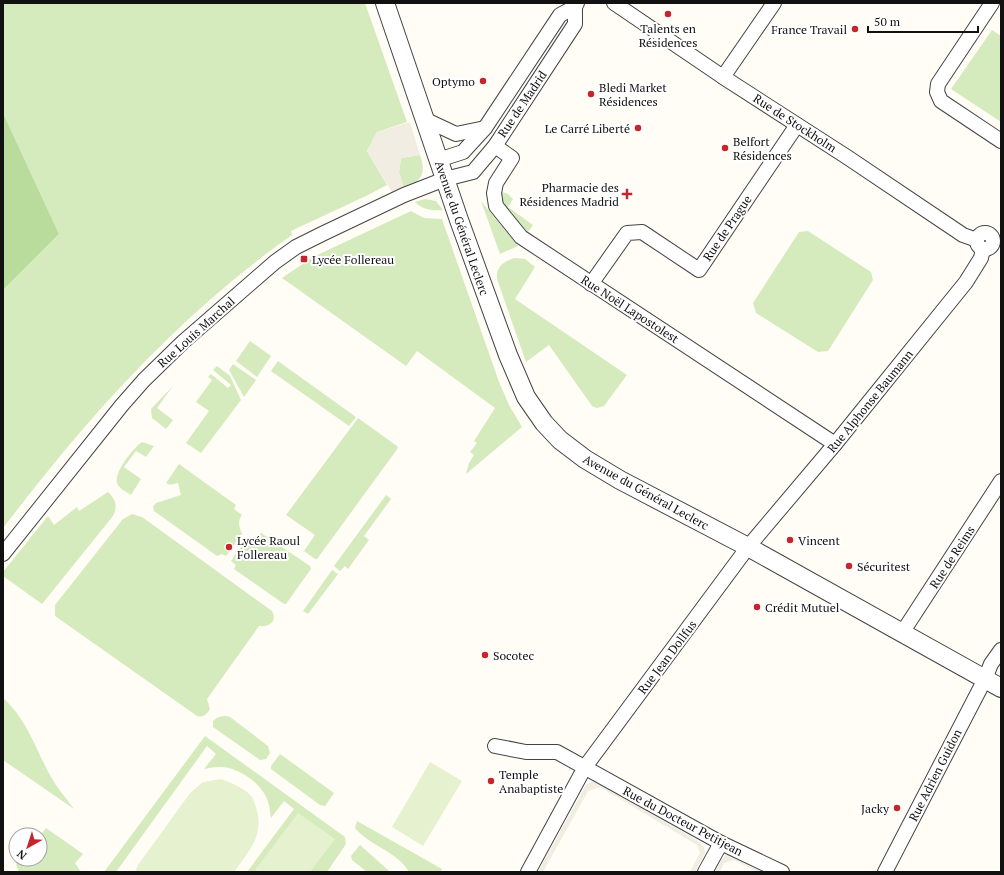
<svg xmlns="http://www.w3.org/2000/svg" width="1004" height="875" viewBox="0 0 1004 875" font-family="'PT Serif',serif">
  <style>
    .green { fill: #d5ebbd }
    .forest { fill: #b9dc9c }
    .pitch { fill: #e6f2cf }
    .plaza { fill: #f1ede2 }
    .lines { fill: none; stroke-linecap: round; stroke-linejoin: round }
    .minor-casing { stroke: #444; stroke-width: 16 }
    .tertiary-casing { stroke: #444; stroke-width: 20 }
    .minor { stroke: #fff; stroke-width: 14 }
    .tertiary { stroke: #fff; stroke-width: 18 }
    .poi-dot { fill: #c4262e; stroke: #fff; stroke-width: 1.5 }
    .labels { text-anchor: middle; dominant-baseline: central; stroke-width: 4; stroke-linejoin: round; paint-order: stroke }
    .poi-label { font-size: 12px; fill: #111; stroke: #fff; text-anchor: start }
    .street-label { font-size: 12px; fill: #111; stroke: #fff }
  </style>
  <rect width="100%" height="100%" fill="#fffdf5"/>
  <g class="green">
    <path d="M3,3h362l42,119 -30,10 -10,19 20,34 -19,10 -77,36 1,4c-75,53 -142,117 -203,187 -30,34 -58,70 -86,106v-238l56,-56 -56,-121z"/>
    <polygon points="992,30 1001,36 1001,122 951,89"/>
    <path d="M420,155c7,19 1,26 -16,34l-5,-17 2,-14z"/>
    <polygon points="502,192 508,194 513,199 508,207 533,225 528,232 511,217 499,197"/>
    <path d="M425,199l11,2 7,9c-10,1 -20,0 -28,-8z"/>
    <polygon points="481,201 518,246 500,254"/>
    <polygon points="411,211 424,218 442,219 499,382 509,405 522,427 466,474 469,463 474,455 470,452 477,443 474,441 495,408 417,351 406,366 282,278 313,257"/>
    <polygon points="808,231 871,272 873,280 828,351 818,352 756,313 753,303 799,232"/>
    <path d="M514,258l11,1 10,8 -20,32 112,76 -23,31 -7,2 -5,-2 -43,-61 -23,17 -29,-83c-1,-12 6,-17 17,-21z"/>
    <polygon points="250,341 271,356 257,377 236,361"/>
    <polygon points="278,361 356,417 349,426 271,371"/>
    <polygon points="233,364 256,380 244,397 229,370"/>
    <polygon points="217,366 230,376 241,400 201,453 186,443 209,411 196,402 212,380 208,377 211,374 228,388 231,385 213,370"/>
    <polygon points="173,386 157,408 173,420 166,429 152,418 151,409"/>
    <polygon points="358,418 397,446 398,448 317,559 315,559 304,551 315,535 286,515"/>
    <path d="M142,442l12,4 -8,11 -10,-6 -12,16 17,12 -10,16c-4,-3 -11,-6 -13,-10 -7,-10 16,-38 24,-43z"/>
    <path d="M179,464l57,41 -2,4 8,6c-5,7 -3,11 0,19l-16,22 -4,-2 -5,2 -63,-45 -1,-4 3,-4 25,-8 -3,-12 -8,2 -4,-2z"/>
    <path d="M108,492c8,8 10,14 5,24l-71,88 -39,-28v-4l45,-56 6,9 23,-18 2,4z"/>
    <polygon points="386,495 391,499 364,536 369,540 348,569 345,566 340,571 334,566"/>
    <path d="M132,514l10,3 130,94c6,11 -4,16 -13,15l-52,73 3,10c-4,6 -7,9 -13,7l-142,-100v-11l68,-86z"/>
    <polygon points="261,533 310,566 311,569 286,604 284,604 234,569 236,565 231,561 248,537 255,537"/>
    <polygon points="332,570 338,574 308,614 303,611"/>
    <path d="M3,698c24,21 33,52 48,79 6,11 16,22 23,32l-71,-49z"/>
    <path d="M226,716l4,1 38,29 2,7 -4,6 -6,1 -47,-33v-6c4,-4 8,-5 13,-5z"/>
    <path d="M205,736l140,101 1,7 -19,28h-80l47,-63 -10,-8 -13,17c-1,-5 -1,-11 -3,-16 -4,-15 -21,-28 -36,-33 -9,-3 -19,-2 -28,0l12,-15 -9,-8 -91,126h-12z"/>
    <polygon points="280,754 334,793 325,806 320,805 271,769 271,766"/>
    <path d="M357,821l85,48 -1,3h-32c-11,-20 -39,-26 -54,-44z"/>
    <path d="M46,828l37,26 -8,9 6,9h-62c-2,-5 -4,-10 -3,-16v3h24v-23z"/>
    <polygon points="360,845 388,870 389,872 367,872 352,860 351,856"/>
  </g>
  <polygon class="forest" points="3,113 59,234 3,290"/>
  <g class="pitch">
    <polygon points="430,762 462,781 423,846 392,827"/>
    <path d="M221,779c10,4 22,8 30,17 3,3 3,7 5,11 9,28 -7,44 -22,65h-99l3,-7 52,-72 13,-11z"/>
    <polygon points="298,813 335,839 310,872 258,872 255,870"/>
  </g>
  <g class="plaza">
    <polygon points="410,122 420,155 401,158 399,172 404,189 393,194 367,151 377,132"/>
    <polygon points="592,781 596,781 698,841 704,847 705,853 695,872 690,872 700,853 697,845 600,787 588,791 543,872 538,872 586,785"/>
    <polygon points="726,855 730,855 765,872 758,872 734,860 724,863 720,872 715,872 721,860"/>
  </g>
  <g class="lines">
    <defs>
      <g id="minor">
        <polyline points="614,3 723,77 847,157 963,235 977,240"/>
        <polyline points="992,3 938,84 937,92 941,101 1001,141"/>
        <polyline points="723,77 774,3"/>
        <polyline points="424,119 456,134 485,128"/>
        <polyline points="495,146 512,158 496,183 494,193 496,206 521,237 835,444"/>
        <polyline points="438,160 463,152 485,128 560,15 575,7 577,3"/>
        <circle cx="985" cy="241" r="8"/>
        <polyline points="591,284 627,233 642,232 699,270 797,125"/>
        <polyline points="3,554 122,405 144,380 183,342 275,262 296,247 322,234 404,195 445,179 473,172 495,146 575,24 575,7"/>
        <polyline points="902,633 1001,481"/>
        <polyline points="495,746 526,752 557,752 721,843 782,872"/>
        <polyline points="528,872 585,767 748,547 835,444 966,282 981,258 983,249"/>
        <polyline points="705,872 721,843"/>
        <polyline points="885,872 985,679 991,664 1001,650"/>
      </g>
      <polyline id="tertiary" points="385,3 459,220 508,355 526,397 544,423 560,440 585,459 620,480 748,547 1001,688"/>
    </defs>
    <use href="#minor" class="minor-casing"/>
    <use href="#tertiary" class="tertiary-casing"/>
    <use href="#minor" class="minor"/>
    <use href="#tertiary" class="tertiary"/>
  </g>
  <g class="poi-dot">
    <circle cx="668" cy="14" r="4"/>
    <circle cx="855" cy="29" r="4"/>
    <circle cx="483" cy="81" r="4"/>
    <circle cx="591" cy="94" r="4"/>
    <circle cx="638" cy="128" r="4"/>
    <circle cx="725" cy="148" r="4"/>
    <path d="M625 188h4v4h4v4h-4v4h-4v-4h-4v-4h4z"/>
    <rect x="300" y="255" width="8" height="8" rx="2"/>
    <circle cx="790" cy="540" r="4"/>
    <circle cx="229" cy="547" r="4"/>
    <circle cx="849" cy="566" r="4"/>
    <circle cx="757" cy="607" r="4"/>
    <circle cx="485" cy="655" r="4"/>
    <circle cx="491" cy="781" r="4"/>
    <circle cx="897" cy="808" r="4"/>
  </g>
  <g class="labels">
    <g class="poi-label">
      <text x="668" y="28" text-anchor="middle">Talents en<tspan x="668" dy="14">Résidences</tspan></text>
      <text x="847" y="29" text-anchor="end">France Travail</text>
      <text x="475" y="81" text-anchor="end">Optymo</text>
      <text x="599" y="87">Bledi Market<tspan x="599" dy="14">Résidences</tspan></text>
      <text x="630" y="128" text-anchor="end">Le Carré Liberté</text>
      <text x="733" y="141">Belfort<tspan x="733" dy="14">Résidences</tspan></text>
      <text x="619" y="187" text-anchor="end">Pharmacie des<tspan x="619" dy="14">Résidences Madrid</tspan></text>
      <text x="312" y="259">Lycée Follereau</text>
      <text x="237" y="540">Lycée Raoul<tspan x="237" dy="14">Follereau</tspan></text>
      <text x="798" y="540">Vincent</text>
      <text x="857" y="566">Sécuritest</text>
      <text x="765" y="607">Crédit Mutuel</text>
      <text x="493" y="655">Socotec</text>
      <text x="499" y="774">Temple<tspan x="499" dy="14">Anabaptiste</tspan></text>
      <text x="889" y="808" text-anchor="end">Jacky</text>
    </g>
    <g class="street-label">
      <text transform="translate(522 104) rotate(-56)">Rue de Madrid</text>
      <text transform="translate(795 123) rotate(33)">Rue de Stockholm</text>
      <text transform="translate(462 228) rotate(71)">Avenue du Général Leclerc</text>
      <text transform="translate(727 228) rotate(-56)">Rue de Prague</text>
      <text transform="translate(630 309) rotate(33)">Rue Noël Lapostolest</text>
      <text transform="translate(196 332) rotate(-42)">Rue Louis Marchal</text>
      <text transform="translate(870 401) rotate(-51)">Rue Alphonse Baumann</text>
      <text transform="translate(646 492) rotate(29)">Avenue du Général Leclerc</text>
      <text transform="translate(952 557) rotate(-57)">Rue de Reims</text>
      <text transform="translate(667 657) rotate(-53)">Rue Jean Dollfus</text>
      <text transform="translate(935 775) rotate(-63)">Rue Adrien Guidon</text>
      <text transform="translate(683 821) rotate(28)">Rue du Docteur Petitjean</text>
    </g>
  </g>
  <rect width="1004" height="875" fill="none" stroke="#111111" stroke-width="8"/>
  <g transform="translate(28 847) rotate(219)"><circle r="19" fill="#ffffff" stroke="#a0a0a0"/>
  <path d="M0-3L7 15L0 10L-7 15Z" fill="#c4262e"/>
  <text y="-6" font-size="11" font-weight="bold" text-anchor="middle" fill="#111111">N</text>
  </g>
  <path d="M868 26v6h110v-6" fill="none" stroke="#111111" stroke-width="2"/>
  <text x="874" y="26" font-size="12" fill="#111111" stroke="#ffffff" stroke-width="3" paint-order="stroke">50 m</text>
</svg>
